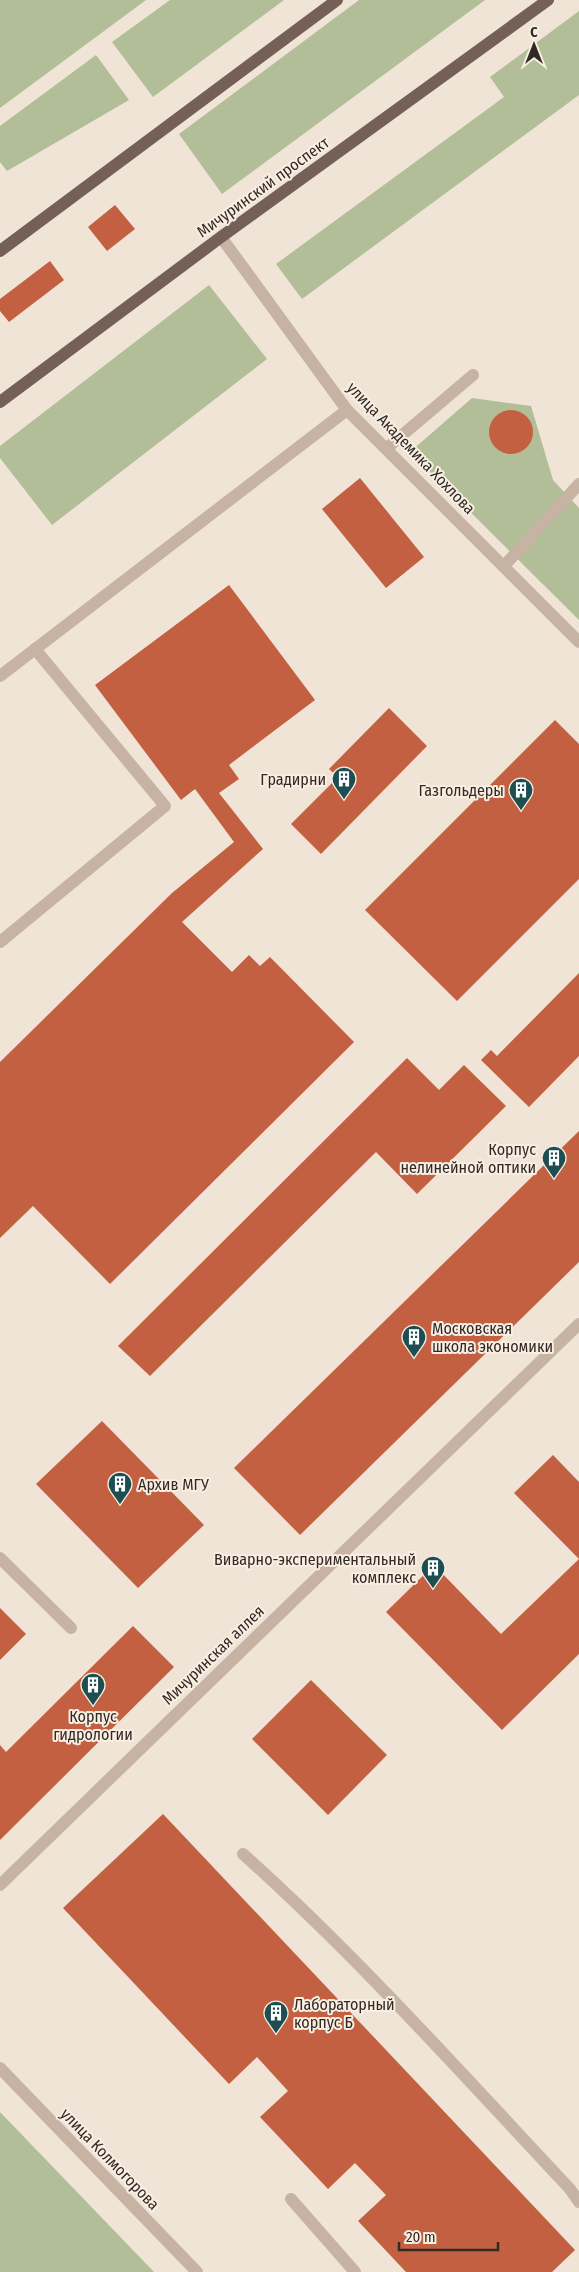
<svg xmlns="http://www.w3.org/2000/svg" width="579" height="2272" viewBox="0 0 579 2272" font-family="'Fira Sans Condensed',sans-serif">
  <style>
    .green { fill: #b1be97 }
    .building { fill: #c36041 }
    .lines { fill: none; stroke-linecap: round; stroke-linejoin: round }
    .service { stroke: #c7b3a3; stroke-width: 12 }
    .minor { stroke: #c7b3a3; stroke-width: 12 }
    .primary { stroke: #746056; stroke-width: 12 }
    .labels { text-anchor: middle; dominant-baseline: central; stroke-width: 4; stroke-linejoin: round; paint-order: stroke }
    .street-label { font-size: 16px; fill: #322925; stroke: #f8eee2 }
    .poi-label { font-size: 16px; fill: #322925; stroke: #f8eee2; text-anchor: end }
  </style>
  <rect width="100%" height="100%" fill="#f0e4d6"/>
  <g class="green">
    <polygon points="0,0 146,0 0,108"/>
    <polygon points="170,0 284,0 153,97 112,42"/>
    <polygon points="359,0 485,0 222,194 179,134"/>
    <polygon points="579,11 579,95 302,299 276,264 504,97 490,77"/>
    <polygon points="96,55 129,100 7,171 0,162 0,126"/>
    <polygon points="209,285 267,359 52,525 0,458 0,446"/>
    <polygon points="472,398 531,406 553,480 579,508 579,620 410,452"/>
    <polygon points="0,2112 154,2272 0,2272"/>
  </g>
  <g class="building">
    <polygon points="115,205 135,229 107,251 88,227"/>
    <polygon points="50,261 64,280 9,322 0,311 0,299"/>
    <circle cx="511" cy="432" r="22"/>
    <polygon points="360,478 424,557 386,588 322,509"/>
    <polygon points="229,585 315,700 229,765 239,779 219,793 263,849 182,922 232,972 249,955 260,966 270,957 354,1042 110,1284 33,1206 0,1238 0,1062 172,893 234,842 195,789 181,800 95,685"/>
    <polygon points="389,708 427,746 321,854 291,824 338,777 329,769"/>
    <polygon points="555,720 579,744 579,879 457,1001 365,910"/>
    <polygon points="579,973 579,1056 529,1107 481,1060 491,1050 497,1056"/>
    <polygon points="407,1058 439,1090 464,1065 506,1106 417,1194 376,1152 150,1376 118,1346"/>
    <polygon points="579,1131 579,1262 300,1535 234,1468"/>
    <polygon points="102,1421 204,1525 138,1588 36,1484"/>
    <polygon points="553,1455 579,1482 579,1654 502,1730 386,1612 434,1565 501,1634 579,1559 514,1493"/>
    <polygon points="0,1608 26,1634 0,1660"/>
    <polygon points="133,1626 174,1667 0,1840 0,1745 6,1752"/>
    <polygon points="311,1680 387,1755 328,1815 252,1739"/>
    <polygon points="163,1814 575,2250 552,2272 406,2272 358,2221 386,2195 355,2163 328,2189 260,2117 288,2091 257,2057 229,2084 63,1908"/>
  </g>
  <g class="lines">
    <g class="service">
      <polyline points="387,448 473,375"/>
      <polyline points="504,566 579,484"/>
      <polyline points="0,676 347,410"/>
      <polyline points="0,942 165,806 35,649"/>
      <polyline points="0,1558 71,1628"/>
      <path d="M243,1854c116,104 220,221 327,335l9,13"/>
      <polyline points="0,1885 579,1324"/>
      <polyline points="291,2199 355,2272"/>
    </g>
    <g class="minor">
      <polyline points="221,237 347,410 579,642"/>
      <polyline points="0,2068 197,2272"/>
    </g>
    <g class="primary">
      <polyline points="0,251 337,0"/>
      <polyline points="0,402 221,237 548,0"/>
    </g>
  </g>
  <defs>
    <symbol id="building-pin" viewBox="-11 -11 22 30"><path d="M0 17L-7.5 6A9.5 9.5 0 1 1 7.5 6Z" fill="#1c4e52" stroke="#f8eee2"/><path d="M-4-6H4V6H1V3H-1V6H-4ZM-2.5-4.3h1.7v1.8h-1.7ZM.8-4.3h1.7v1.8H.8ZM-2.5-1h1.7V.8h-1.7ZM.8-1h1.7V.8H.8Z" fill="#fff"/></symbol>
  </defs>
  <g fill-rule="evenodd">
    <use href="#building-pin" x="330" y="765" width="28" height="38"/>
    <use href="#building-pin" x="507" y="776" width="28" height="38"/>
    <use href="#building-pin" x="540" y="1144" width="28" height="38"/>
    <use href="#building-pin" x="400" y="1323" width="28" height="38"/>
    <use href="#building-pin" x="106" y="1470" width="28" height="38"/>
    <use href="#building-pin" x="419" y="1554" width="28" height="38"/>
    <use href="#building-pin" x="79" y="1671" width="28" height="38"/>
    <use href="#building-pin" x="262" y="1999" width="28" height="38"/>
  </g>
  <g class="labels">
    <g class="street-label">
      <text transform="translate(263 187) rotate(-36)">Мичуринский проспект</text>
      <text transform="translate(411 448) rotate(46)">улица Академика Хохлова</text>
      <text transform="translate(213 1655) rotate(-44)">Мичуринская аллея</text>
      <text transform="translate(110 2159) rotate(46)">улица Колмогорова</text>
    </g>
    <g class="poi-label">
      <text x="326" y="779">Градирни</text>
      <text x="504" y="790">Газгольдеры</text>
      <text x="536" y="1149">Корпус<tspan x="536" dy="18">нелинейной оптики</tspan></text>
      <text x="432" y="1328" text-anchor="start">Московская<tspan x="432" dy="18">школа экономики</tspan></text>
      <text x="138" y="1484" text-anchor="start">Архив МГУ</text>
      <text x="416" y="1559">Виварно-экспериментальный<tspan x="416" dy="18">комплекс</tspan></text>
      <text x="93" y="1716" text-anchor="middle">Корпус<tspan x="93" dy="18">гидрологии</tspan></text>
      <text x="294" y="2004" text-anchor="start">Лабораторный<tspan x="294" dy="18">корпус Б</tspan></text>
    </g>
  </g>
  <g transform="translate(534 45)" stroke="#f8eee2" stroke-width="4" paint-order="stroke">
  <path d="M0-4L9 19L0 12L-9 19Z" fill="#322925"/>
  <text y="-8" font-size="14" font-weight="bold" text-anchor="middle" fill="#322925">С</text>
  </g>
  <path d="M399 2242v8h99v-8" fill="none" stroke="#322925" stroke-width="2.5"/>
  <text x="406" y="2242" font-size="15" fill="#322925" stroke="#f8eee2" stroke-width="4" paint-order="stroke">20 m</text>
</svg>
